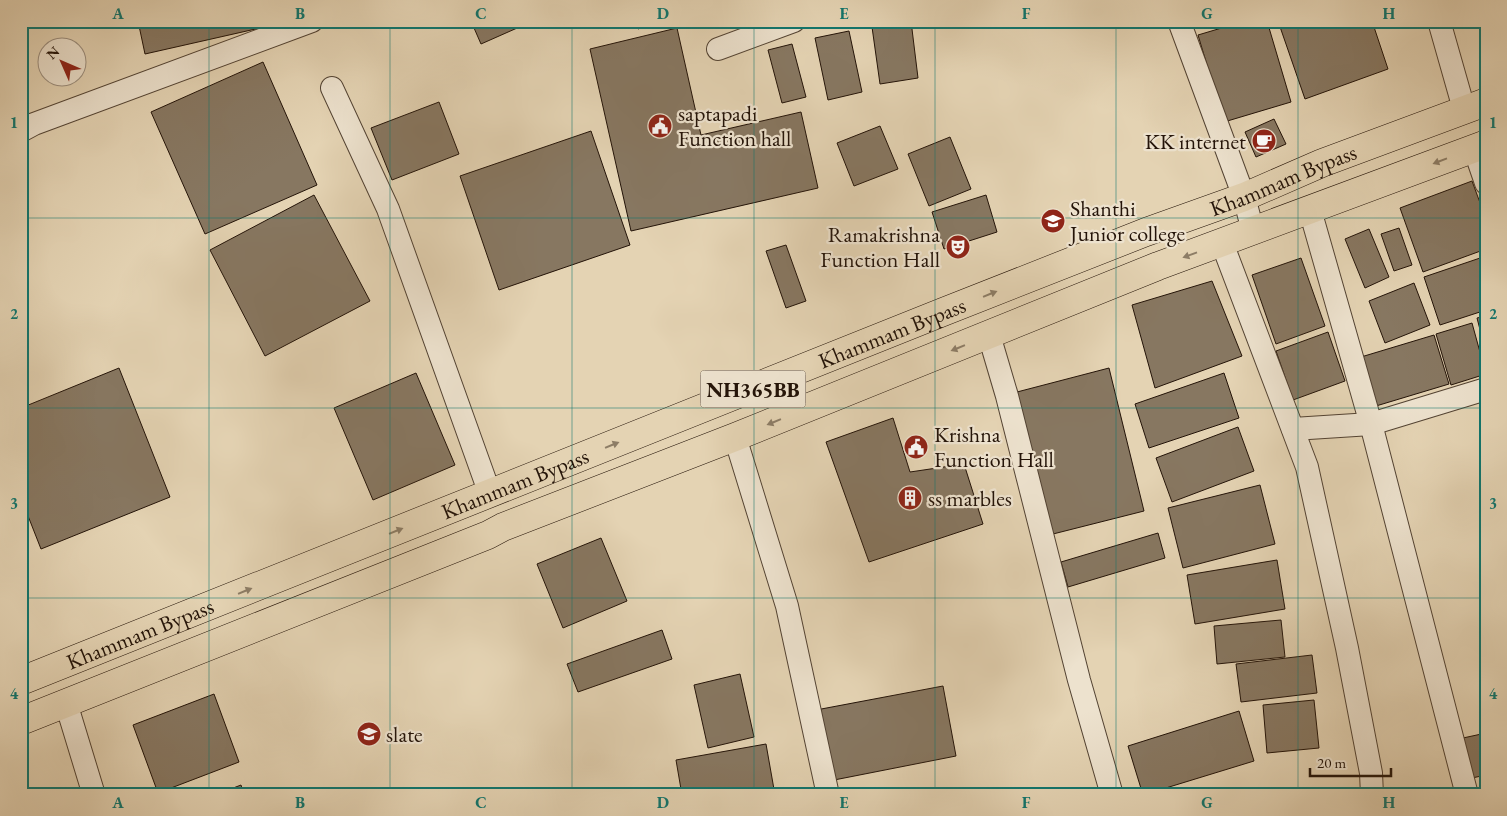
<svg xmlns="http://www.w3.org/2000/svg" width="1507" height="816" viewBox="0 0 1507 816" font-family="'EB Garamond',serif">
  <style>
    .building { fill: #877761; stroke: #231308 }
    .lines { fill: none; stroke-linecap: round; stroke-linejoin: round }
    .street-casing { stroke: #534333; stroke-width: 24 }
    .highway-casing { stroke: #231308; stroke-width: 29 }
    .street { stroke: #ede2ce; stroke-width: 22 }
    .highway { stroke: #e4d3b3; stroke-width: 28 }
    .oneway { fill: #8d7d66 }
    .grid { fill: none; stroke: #0f766e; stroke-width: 1; stroke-opacity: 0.55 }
    .labels { text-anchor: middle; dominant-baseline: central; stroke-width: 4.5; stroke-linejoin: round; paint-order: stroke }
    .shield { fill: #ede2ce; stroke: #605143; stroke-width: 1 }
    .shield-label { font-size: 21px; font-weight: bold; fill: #231308 }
    .poi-label { font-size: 22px; fill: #231308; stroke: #ede2ce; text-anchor: start }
    .street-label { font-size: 22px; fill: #231308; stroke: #ede2ce }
    .neatline { fill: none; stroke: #0f766e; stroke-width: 2 }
    .grid-label { font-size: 16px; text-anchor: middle; font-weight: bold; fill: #0f766e }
  </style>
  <rect width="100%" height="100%" fill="#e4d3b3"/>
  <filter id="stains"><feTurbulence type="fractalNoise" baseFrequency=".004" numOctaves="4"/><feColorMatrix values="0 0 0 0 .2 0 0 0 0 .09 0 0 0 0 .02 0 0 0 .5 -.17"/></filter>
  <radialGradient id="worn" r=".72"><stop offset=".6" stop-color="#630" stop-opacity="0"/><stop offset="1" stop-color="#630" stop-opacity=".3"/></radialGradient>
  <g class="building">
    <polygon points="138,21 291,21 145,54"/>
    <polygon points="471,21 533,21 481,44"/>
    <polygon points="635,21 661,21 638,29"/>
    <polygon points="911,21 918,78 880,84 872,27"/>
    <polygon points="1245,21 1267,21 1291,102 1224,122 1198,35"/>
    <polygon points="1278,21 1372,21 1388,69 1305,99"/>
    <polygon points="677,28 701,135 801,112 818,188 631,231 590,49"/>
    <polygon points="849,31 862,92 828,100 815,38"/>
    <polygon points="792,44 806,97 782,103 768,50"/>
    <polygon points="263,62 317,185 205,234 151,112"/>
    <polygon points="439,102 459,154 392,180 371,128"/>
    <polygon points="1274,119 1286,144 1256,157 1245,132"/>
    <polygon points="880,126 898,169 854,186 837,143"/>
    <polygon points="591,131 630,245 499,290 460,176"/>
    <polygon points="950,137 971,189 929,206 908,154"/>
    <polygon points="1472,181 1486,219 1486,249 1423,272 1400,208"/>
    <polygon points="314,195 370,301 265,356 210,250"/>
    <polygon points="986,195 997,232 944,249 932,212"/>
    <polygon points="1399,228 1412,265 1394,271 1381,234"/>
    <polygon points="1369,229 1389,277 1365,288 1345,239"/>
    <polygon points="786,245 806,301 786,308 766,251"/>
    <polygon points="1486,256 1486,310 1440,325 1424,277"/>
    <polygon points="1301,258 1325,326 1276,344 1252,275"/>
    <polygon points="1212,281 1242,356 1155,388 1132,305"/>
    <polygon points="1414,283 1430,325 1385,343 1369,301"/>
    <polygon points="1486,316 1486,353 1477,318"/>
    <polygon points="1472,323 1486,374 1451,385 1436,334"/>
    <polygon points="1328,332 1345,381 1293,400 1276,351"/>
    <polygon points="1434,335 1449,384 1376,406 1361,357"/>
    <polygon points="119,368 170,497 41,549 21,498 21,408"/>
    <polygon points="1109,368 1144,511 1053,534 1017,392"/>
    <polygon points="416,373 455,465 373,500 334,408"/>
    <polygon points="1224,373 1239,418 1149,448 1135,404"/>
    <polygon points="893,418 910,472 964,464 983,524 869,562 826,442"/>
    <polygon points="1238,427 1254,471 1172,502 1156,458"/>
    <polygon points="1260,485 1275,544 1183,568 1168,508"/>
    <polygon points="1158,533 1165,558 1068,587 1061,562"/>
    <polygon points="601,538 627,601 563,628 537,564"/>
    <polygon points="1277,560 1285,609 1195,624 1187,575"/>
    <polygon points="1281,620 1285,657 1217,664 1214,626"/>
    <polygon points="662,630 672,659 578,692 567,664"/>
    <polygon points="1312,655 1317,693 1241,702 1236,664"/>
    <polygon points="740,674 754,737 708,748 694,685"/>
    <polygon points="943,686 956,756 829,781 816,710"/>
    <polygon points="214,694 239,762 158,793 133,725"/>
    <polygon points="1314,700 1319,748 1267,753 1263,705"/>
    <polygon points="1239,711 1254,761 1143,795 1128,746"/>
    <polygon points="1486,733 1486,775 1472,778 1463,738"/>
    <polygon points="766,744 775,795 682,795 676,760"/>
    <polygon points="241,785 244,795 215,795"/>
  </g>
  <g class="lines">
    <defs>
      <g id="street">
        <polyline points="1179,21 1244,197 1253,231"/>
        <polyline points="1439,21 1464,109"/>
        <polyline points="718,49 794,21"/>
        <polyline points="332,88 388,209 490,494"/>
        <polyline points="21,131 34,124 312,21"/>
        <polyline points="1474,148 1486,183"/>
        <polyline points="1310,210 1371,424 1467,795"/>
        <polyline points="1222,243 1307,467 1347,648 1371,773 1372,795"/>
        <polyline points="989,335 1007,396 1079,680 1112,795"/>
        <polyline points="1293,429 1371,424 1486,389"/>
        <polyline points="735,437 787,606 828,795"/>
        <polyline points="66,703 94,795"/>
      </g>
      <g id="highway">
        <path id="s1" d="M21,681l922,-369 203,-80 98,-35 78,-34 164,-61"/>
        <polyline points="21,721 488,535 503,527 735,437 1158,266 1486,144"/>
      </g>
    </defs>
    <use href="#street" class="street-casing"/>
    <use href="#highway" class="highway-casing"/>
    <use href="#street" class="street"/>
    <use href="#highway" class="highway"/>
  </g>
  <defs><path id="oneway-solid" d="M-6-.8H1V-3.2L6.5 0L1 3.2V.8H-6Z" transform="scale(1.25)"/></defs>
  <g class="oneway">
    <use href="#oneway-solid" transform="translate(1440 161) rotate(159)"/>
    <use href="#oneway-solid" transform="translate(1190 255) rotate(160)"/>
    <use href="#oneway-solid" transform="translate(990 294) rotate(-22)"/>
    <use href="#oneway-solid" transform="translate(958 348) rotate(158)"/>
    <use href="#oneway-solid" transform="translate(774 422) rotate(158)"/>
    <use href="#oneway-solid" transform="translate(612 445) rotate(-22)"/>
    <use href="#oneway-solid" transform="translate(396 531) rotate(-22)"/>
    <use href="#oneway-solid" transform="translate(245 591) rotate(-22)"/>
  </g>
  <path class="grid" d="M209,21v774M390,21v774M572,21v774M754,21v774M935,21v774M1116,21v774M1298,21v774M21,218h1465M21,408h1465M21,598h1465"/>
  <defs>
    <symbol id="civic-disc" viewBox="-11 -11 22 22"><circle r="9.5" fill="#8f2418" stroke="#ede2ce"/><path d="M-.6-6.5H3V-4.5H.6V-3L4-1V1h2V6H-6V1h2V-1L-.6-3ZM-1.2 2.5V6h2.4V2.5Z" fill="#fff"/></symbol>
    <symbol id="cafe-disc" viewBox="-11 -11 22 22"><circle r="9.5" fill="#8f2418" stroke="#ede2ce"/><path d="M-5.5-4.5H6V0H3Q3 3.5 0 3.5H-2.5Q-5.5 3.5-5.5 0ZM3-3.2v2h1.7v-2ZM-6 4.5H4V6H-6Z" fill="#fff"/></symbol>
    <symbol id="university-disc" viewBox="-11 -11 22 22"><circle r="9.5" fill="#8f2418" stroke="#ede2ce"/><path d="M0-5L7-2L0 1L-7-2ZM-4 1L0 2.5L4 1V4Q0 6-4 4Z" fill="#fff"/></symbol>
    <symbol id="theatre-disc" viewBox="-11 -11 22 22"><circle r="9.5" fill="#8f2418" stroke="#ede2ce"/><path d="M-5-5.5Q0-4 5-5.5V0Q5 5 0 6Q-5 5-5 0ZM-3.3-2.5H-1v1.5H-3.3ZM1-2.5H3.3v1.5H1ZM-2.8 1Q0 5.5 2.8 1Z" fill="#fff"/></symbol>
    <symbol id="building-disc" viewBox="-11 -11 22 22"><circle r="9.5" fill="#8f2418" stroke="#ede2ce"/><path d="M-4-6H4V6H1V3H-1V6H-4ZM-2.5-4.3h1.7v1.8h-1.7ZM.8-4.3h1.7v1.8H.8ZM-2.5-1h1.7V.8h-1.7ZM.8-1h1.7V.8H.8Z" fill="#fff"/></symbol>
    <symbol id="school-disc" viewBox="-11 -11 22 22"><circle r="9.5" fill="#8f2418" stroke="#ede2ce"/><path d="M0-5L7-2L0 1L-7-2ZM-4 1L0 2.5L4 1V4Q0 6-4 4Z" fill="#fff"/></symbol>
  </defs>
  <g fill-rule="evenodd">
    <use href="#civic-disc" x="646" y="112" width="28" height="28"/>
    <use href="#cafe-disc" x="1250" y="127" width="28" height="28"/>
    <use href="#university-disc" x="1039" y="207" width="28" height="28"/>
    <use href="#theatre-disc" x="944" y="233" width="28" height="28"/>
    <use href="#civic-disc" x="902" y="433" width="28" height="28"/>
    <use href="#building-disc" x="896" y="484" width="28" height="28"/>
    <use href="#school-disc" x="355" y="720" width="28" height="28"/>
  </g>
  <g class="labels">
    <rect class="shield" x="700.5" y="370.5" width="105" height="37" rx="4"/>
    <g class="shield-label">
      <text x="753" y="389">NH365BB</text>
    </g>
    <g class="poi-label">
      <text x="678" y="113">saptapadi<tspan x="678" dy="25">Function hall</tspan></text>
      <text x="1246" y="141" text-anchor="end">KK internet</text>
      <text x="1070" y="208">Shanthi<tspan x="1070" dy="25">Junior college</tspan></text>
      <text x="940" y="234" text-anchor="end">Ramakrishna<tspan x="940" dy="25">Function Hall</tspan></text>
      <text x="934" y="434">Krishna<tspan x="934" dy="25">Function Hall</tspan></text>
      <text x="928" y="498">ss marbles</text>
      <text x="386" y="734">slate</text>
    </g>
    <g class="street-label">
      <text stroke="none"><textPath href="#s1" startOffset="1358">Khammam Bypass</textPath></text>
      <text stroke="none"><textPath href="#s1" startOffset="938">Khammam Bypass</textPath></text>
      <text stroke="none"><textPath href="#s1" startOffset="532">Khammam Bypass</textPath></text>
      <text stroke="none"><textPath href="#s1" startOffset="128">Khammam Bypass</textPath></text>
    </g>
  </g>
  <rect width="1507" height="816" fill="none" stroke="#e4d3b3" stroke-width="55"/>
  <g transform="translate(62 62) rotate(315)"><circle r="24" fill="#ede2ce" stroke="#9c8f7f"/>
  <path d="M0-4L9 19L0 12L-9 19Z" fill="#8f2418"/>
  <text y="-8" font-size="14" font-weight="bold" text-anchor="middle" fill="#231308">N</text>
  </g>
  <path d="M1310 768v8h81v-8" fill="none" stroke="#231308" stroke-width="2.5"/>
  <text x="1317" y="768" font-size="15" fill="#231308" stroke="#ede2ce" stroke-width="4" paint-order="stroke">20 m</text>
  <rect x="28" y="28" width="1452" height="760" class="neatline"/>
  <g class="grid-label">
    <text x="118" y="19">A</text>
    <text x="300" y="19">B</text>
    <text x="481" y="19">C</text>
    <text x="663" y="19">D</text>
    <text x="844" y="19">E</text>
    <text x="1026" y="19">F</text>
    <text x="1207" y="19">G</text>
    <text x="1389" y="19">H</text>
    <text x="14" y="128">1</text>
    <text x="1493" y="128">1</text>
    <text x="14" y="319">2</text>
    <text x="1493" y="319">2</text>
    <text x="14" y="509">3</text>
    <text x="1493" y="509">3</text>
    <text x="14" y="699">4</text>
    <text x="1493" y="699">4</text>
    <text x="118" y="808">A</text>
    <text x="300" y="808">B</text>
    <text x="481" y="808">C</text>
    <text x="663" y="808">D</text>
    <text x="844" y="808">E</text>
    <text x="1026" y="808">F</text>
    <text x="1207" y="808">G</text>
    <text x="1389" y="808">H</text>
  </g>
  <rect width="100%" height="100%" filter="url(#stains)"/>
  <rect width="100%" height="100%" fill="url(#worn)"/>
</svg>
